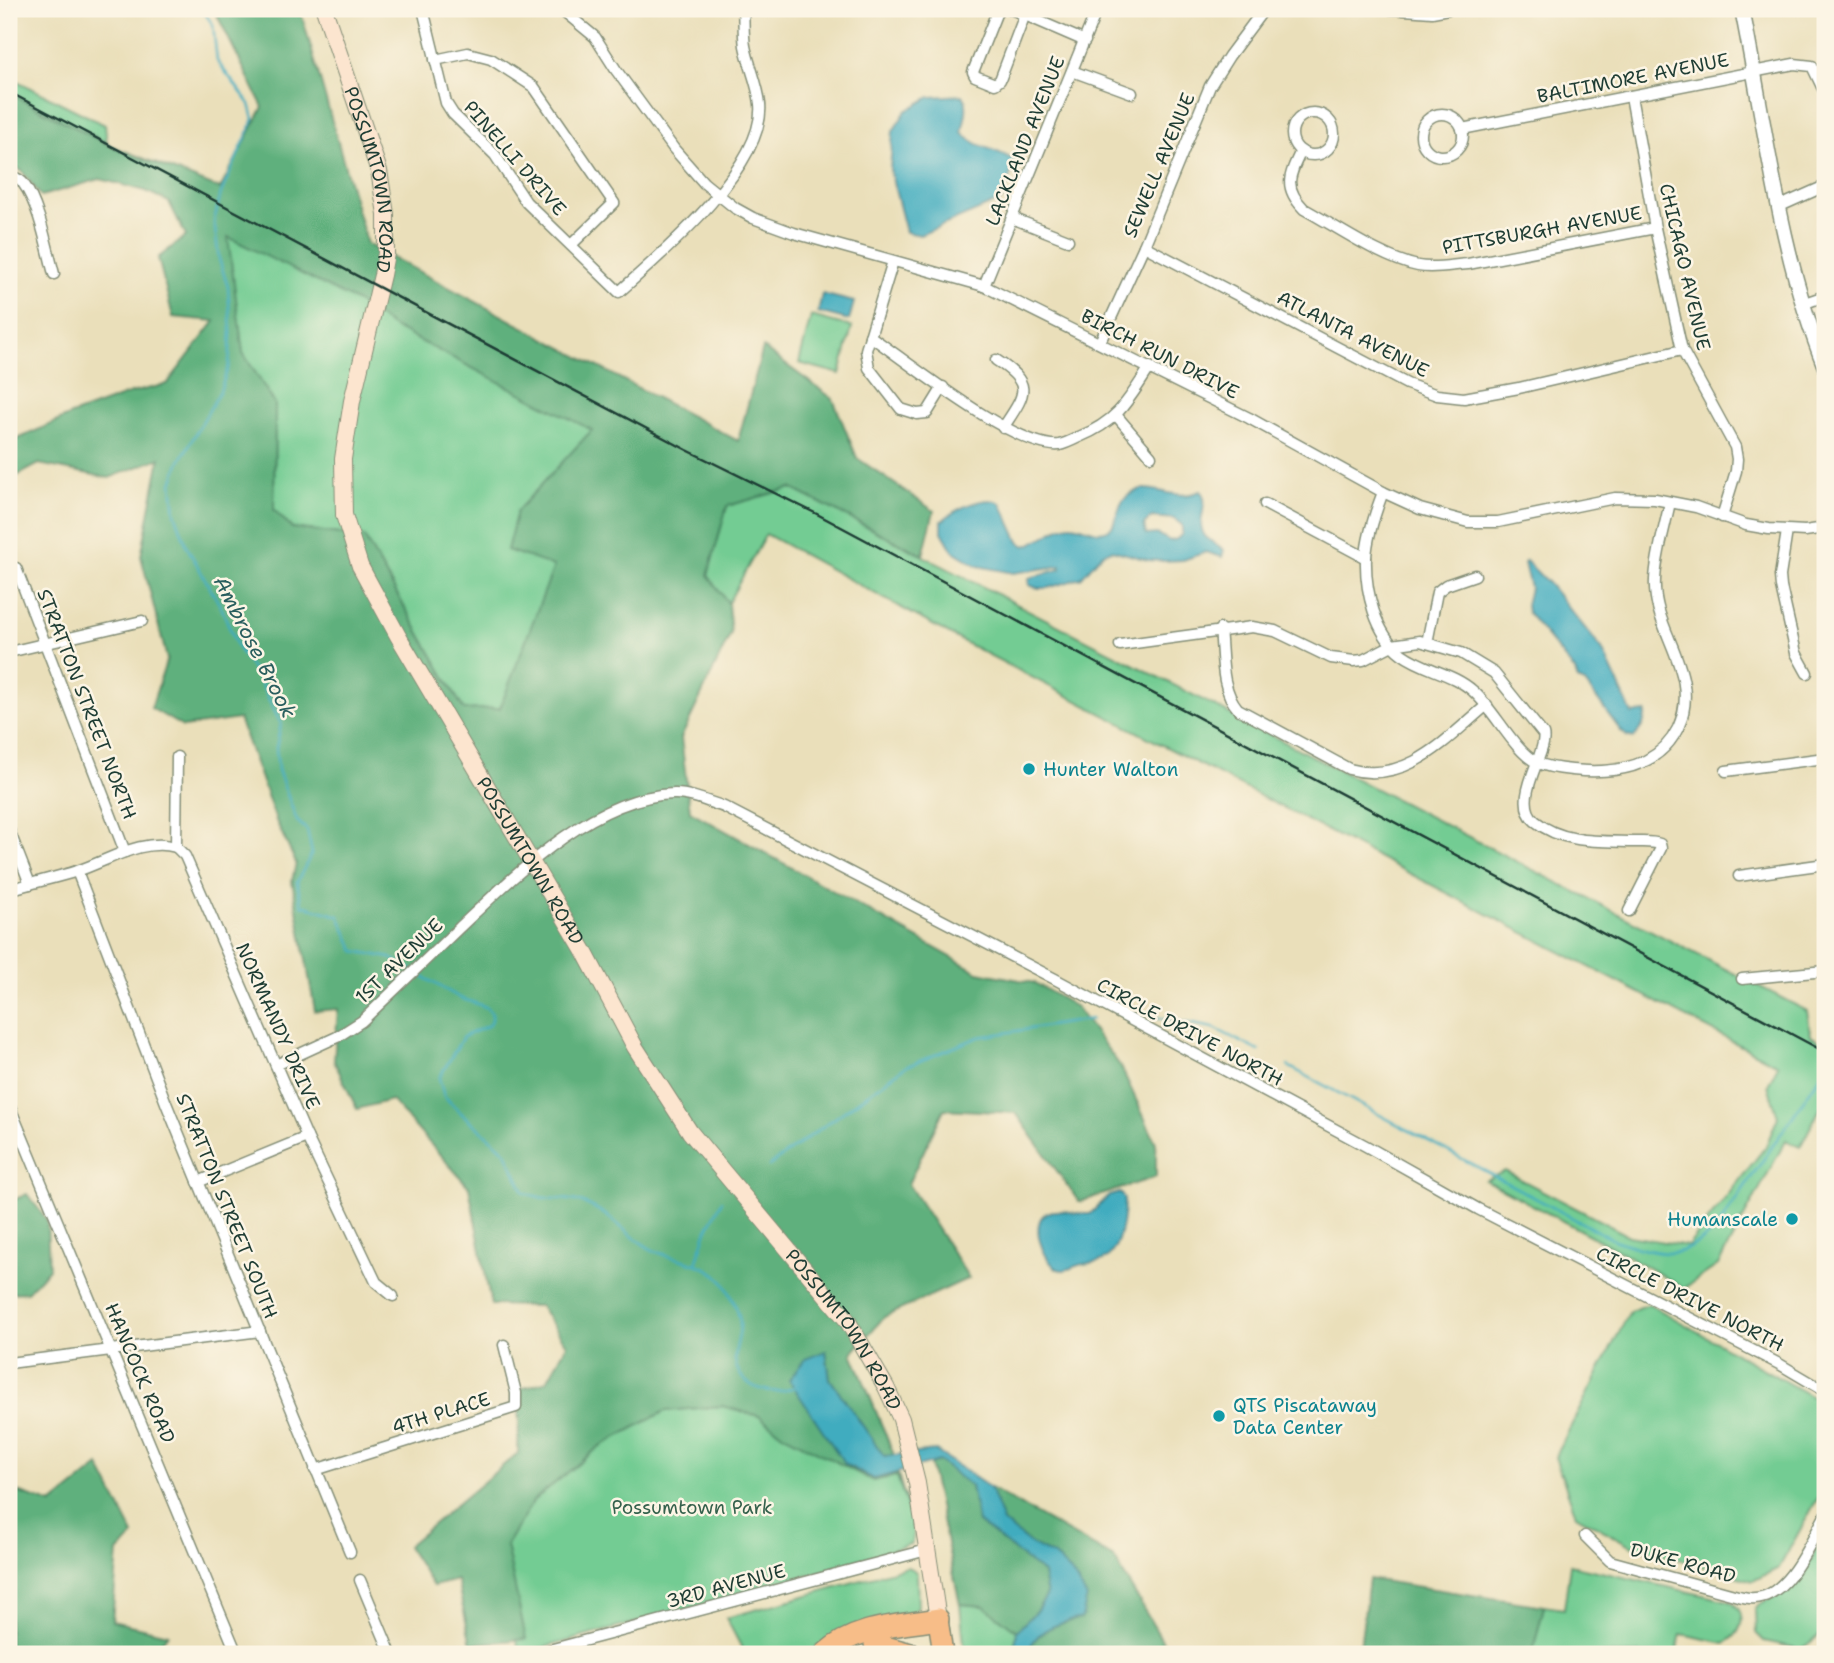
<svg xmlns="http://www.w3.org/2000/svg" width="1834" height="1663" viewBox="0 0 1834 1663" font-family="'Shantell Sans',sans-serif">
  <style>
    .green { fill: #73cc93; stroke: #498464; stroke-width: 2 }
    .forest { fill: #5eb07d; stroke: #3e7658; stroke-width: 2; fill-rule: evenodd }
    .water { fill: #40acbf; stroke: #30747a; stroke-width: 2; fill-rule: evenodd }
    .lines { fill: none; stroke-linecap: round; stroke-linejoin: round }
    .stream { stroke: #40acbf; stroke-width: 2.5 }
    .minor-casing { stroke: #848e77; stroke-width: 13 }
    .tertiary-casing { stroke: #848e77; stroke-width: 17 }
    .secondary-casing { stroke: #848e77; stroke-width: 18 }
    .trunk-casing { stroke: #848e77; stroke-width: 22 }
    .motorway-casing { stroke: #848e77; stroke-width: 24 }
    .minor { stroke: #fff; stroke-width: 10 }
    .tertiary { stroke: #fff; stroke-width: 14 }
    .secondary { stroke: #fce5cf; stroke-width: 16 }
    .trunk { stroke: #f7bd88; stroke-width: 19 }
    .motorway { stroke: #f7bd88; stroke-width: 21 }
    .rail { stroke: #1f3d34; stroke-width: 2.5 }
    .culture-dot { fill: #0f9aa8; stroke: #fcf5e5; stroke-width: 2.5 }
    .labels { text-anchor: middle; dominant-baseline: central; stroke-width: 5; stroke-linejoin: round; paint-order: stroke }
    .street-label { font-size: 19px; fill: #1f3d34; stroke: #fcf5e5 }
    .culture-label { font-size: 19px; fill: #0d838f; stroke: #fcf5e5; text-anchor: start }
    .park-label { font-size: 19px; fill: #34614c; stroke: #fcf5e5 }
    .water-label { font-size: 21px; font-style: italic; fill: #295e5e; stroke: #fcf5e5 }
  </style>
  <rect width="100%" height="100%" fill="#fcf5e5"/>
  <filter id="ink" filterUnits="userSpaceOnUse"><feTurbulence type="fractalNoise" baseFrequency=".0143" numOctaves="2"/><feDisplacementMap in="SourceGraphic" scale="14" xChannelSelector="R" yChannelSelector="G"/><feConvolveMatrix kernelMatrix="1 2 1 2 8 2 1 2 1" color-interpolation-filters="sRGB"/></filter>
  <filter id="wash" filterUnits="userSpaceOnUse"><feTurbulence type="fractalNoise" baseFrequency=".00686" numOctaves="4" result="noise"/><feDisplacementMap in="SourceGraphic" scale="28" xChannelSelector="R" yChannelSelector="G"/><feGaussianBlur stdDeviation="1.57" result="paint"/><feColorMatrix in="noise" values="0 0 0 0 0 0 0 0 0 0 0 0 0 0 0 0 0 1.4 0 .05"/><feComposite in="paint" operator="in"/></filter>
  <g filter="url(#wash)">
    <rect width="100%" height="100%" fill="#eadfba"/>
    <g class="green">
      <polygon points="9,77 105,125 107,143 9,93"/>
      <polygon points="227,236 356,301 393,327 593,430 517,511 555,565 501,708 464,710 364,537 292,528 274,510 275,404 243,353"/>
      <polygon points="811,316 852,327 840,374 799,363"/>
      <polygon points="791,488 1807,1011 1811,1036 1825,1044 1825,1106 1822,1105 1800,1147 1786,1140 1718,1265 1684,1288 1610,1246 1485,1180 1505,1171 1629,1236 1688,1246 1766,1146 1778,1117 1768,1085 1778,1065 964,642 766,534 728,603 708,576 727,506"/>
      <polygon points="1649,1304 1825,1404 1825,1485 1779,1568 1753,1581 1630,1545 1576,1515 1555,1457 1630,1311"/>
      <path d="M722,1406l37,10 25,19 113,41c6,14 22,55 14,68l-131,40 -261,70 -14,-109 29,-45 66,-54 65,-35z"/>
      <path d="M1818,1544l7,1 -2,88 -22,16 -37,-8 -8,-8 -1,-23c9,-13 25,-14 37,-23 13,-10 19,-29 26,-43z"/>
      <path d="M1570,1565l159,36c20,10 14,34 -4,42l-44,-9 -5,20h-144l12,-48 20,3z"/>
      <polygon points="907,1567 914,1570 917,1574 918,1607 906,1618 818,1654 745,1654 726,1618"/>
      <polygon points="960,1604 984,1606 1017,1631 1014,1654 965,1654"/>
    </g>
    <g class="forest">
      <path d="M214,9h86l67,235 371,197 25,-93 70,51 24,59 77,53 -11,44 -132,-67 -64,18 -19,69 20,28 3,30 -50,105 9,73 288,161 57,11 41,24 45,60 35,76v34l-77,25 -63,-89 -72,-4 -36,75 61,94 -85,39 -32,36 42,102 -10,1 -54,-77 -4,-28 -15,61 34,52 29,15 24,-5 13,45 -14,-43 -24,5 -89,-46 -25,-19 -37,-10 -57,5 -65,35 -66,54 -28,45 20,94 -55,5 -14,-64 -24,6 -26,-40 111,-93 2,-64 27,-8 20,-36 -27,-39 -49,-1 -22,-118 -78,-87 -34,9 -23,-48 4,-52 -23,2 -23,-130 4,-18 -19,-40 -38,-104 -56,8 -32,-19 16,-49 -26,-103 19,-98 -51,20 -70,-14 -30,16v-37l62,-28 60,-22 36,-9 48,-63 -42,-4 -15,-59 28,-22 -17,-34 -23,-11 -46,-12 -59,17 -19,-25 -13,-7v-71l98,51 113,45 43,-82zM228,237l128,64 37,26 199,103 -75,81 -10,39 47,16 -54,142 -36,2 -100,-173 -72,-9 -18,-18 1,-106 -32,-51z"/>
      <polygon points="27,1194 47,1220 49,1269 27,1292 9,1293 9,1202"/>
      <polygon points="939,1461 971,1486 978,1522 1043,1573 1047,1595 1037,1610 1017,1631 984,1606 960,1604 930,1464"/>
      <polygon points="99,1466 134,1535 118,1552 112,1621 168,1634 153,1654 9,1654 9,1489 52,1504"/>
      <path d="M990,1488l124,70 56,96h-142c6,-25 32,-31 54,-36l-11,-46 -17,-16 -25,-13 -26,-21z"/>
      <polygon points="1369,1579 1544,1606 1532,1654 1359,1654"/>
    </g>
    <g class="water">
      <path d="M963,95c7,11 1,26 -1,37 14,17 35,16 53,29l-13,39 -82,35 -14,-3 -16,-62 3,-39 13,-20 24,-14z"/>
      <polygon points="822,294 854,302 849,320 818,312"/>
      <path d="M1141,489c22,-1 37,12 59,2 12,11 -6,30 5,45 5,6 14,9 19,14l-2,7 -16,-5 -23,8 -21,1 -14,-1 -36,-10 -9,3 -22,25 -33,10h-11l-8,-3v-7l32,-9v-3l-48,7 -35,-7 -25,-15 -11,-19v-11c13,-12 43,-27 59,-18l18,39 6,4c15,-4 33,-21 45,-21 16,0 28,14 42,2 10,-20 4,-28 29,-38zM1152,517l22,2 8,6v9l-5,5 -7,2 -13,-7 -11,1 -2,-11z"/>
      <polygon points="1526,561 1549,584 1602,649 1632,714 1646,712 1643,725 1634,738 1627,736 1621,731 1585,683 1578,680 1575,671 1527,612 1526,605 1530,588 1524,563"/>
      <path d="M1120,1193l4,5c0,18 -3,50 -19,61 -8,5 -18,3 -26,6 -7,2 -13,7 -21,4 -14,-7 -30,-47 -11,-56 12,-6 29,2 43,1l19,-18z"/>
      <path d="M826,1351l4,28 54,77 52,-5 54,37 13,34 26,21 25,13 17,16 16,25 -5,21c-23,5 -48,11 -54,36h-14l3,-23 20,-21 10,-15 -4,-22 -65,-51 -7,-36 -32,-25 -65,18 -29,-15 -56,-84 16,-21z"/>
    </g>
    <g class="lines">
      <g class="stream">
        <polyline points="202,9 213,25 217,61 250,104 254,119 221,193 214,221 219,259 228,287 231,332 229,365 220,391 179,463 172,483 175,513 187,547 222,609 237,646 259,680 281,724 276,748 278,770 297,821 307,830 312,853 297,882 302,905 339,916 355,951 391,958 412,970"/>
        <path d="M418,974l42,24 26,9 6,7v6l-3,5 -26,12 -24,41 5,18 16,16 46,40 18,40c18,9 34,5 52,9 32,7 52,38 81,51 20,8 48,10 63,26 9,11 18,30 20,44 1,12 -5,25 -5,37 2,29 39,40 61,27"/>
        <polyline points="1154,1017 1214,1028 1259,1051"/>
        <path d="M1288,1066l326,174c17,6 46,16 64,12 15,-4 27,-14 38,-23l109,-160"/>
        <polyline points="769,1166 905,1067 979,1037 1092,1019"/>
        <polyline points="696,1263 707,1230 722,1201"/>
      </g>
    </g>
  </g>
  <g filter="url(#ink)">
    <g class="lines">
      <defs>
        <g id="minor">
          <path d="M423,9l23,94 7,11 42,41 31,47 93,90c43,-38 147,-127 141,-188 -2,-20 -11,-38 -15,-58 -2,-12 -1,-25 -2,-37"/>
          <polyline points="561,9 595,37 616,70 674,149 704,183 735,208 753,218 794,233 984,286 1249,418 1383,492 1420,509 1468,522 1498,522 1615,498 1655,499 1696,507 1746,525 1769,529 1805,531 1825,528"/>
          <polyline points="998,9 973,72 975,76 995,84 1000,80 1027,9"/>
          <polyline points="1011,9 1085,41"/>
          <polyline points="1390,9 1432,12 1448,9"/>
          <polyline points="435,60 468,53 491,59 534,87 614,203 571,245"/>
          <polyline points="1072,71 1132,93"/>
          <polyline points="1631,96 1655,228 1682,350 1735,447 1737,459 1736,471 1722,517"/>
          <circle cx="1313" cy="134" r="21"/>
          <circle cx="1442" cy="135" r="21"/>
          <polyline points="1462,129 1794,64 1812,66 1825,93"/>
          <path d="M1301,151c-12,25 -18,36 3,58 33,18 79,50 114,57 16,3 34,-1 50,-2l187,-36"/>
          <path d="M9,175c4,2 11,4 14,8 16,21 24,65 31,91"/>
          <polyline points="1778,207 1825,186"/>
          <polyline points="1012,218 1068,240"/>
          <polyline points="1144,246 1407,384 1437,395 1464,398 1519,388 1682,350"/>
          <polyline points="893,261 866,350 869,368 901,409 917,414 927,413 943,387"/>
          <polyline points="984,286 1097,9"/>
          <polyline points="1802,304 1825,296"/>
          <path d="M870,336c39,27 146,113 189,109 6,-1 14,-5 20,-8 39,-16 49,-36 71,-70"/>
          <polyline points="1100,342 1144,246 1210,86 1229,56 1264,9"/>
          <path d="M996,360c39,25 29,34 7,68"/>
          <polyline points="1116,415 1151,456"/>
          <path d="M1383,492c-8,21 -16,44 -17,66 -1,33 9,76 36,96 22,16 51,19 71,37 20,17 41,60 63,71 10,5 25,7 36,8 40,4 86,-1 106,-42 25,-56 -26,-96 -23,-148 1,-25 10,-53 15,-78"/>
          <polyline points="1265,504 1366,558"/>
          <polyline points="1787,531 1780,576 1781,587 1796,653 1807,673"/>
          <polyline points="16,568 125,852"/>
          <path d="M1220,629c3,26 0,60 18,80l111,60c58,16 97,-30 138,-64"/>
          <polyline points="1427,643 1437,592 1446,585 1475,575"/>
          <path d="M1120,645l132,-18 23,4 56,27 23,3 9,-1 29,-15 28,-4 41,12 33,20 49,61c6,17 -33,66 -8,87 28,23 65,20 99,21 9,0 18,-1 26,2l1,4 -32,63"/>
          <polyline points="9,652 142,621"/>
          <polyline points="177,757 176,847 185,856 307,1137 376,1282 393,1296"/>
          <polyline points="1726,771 1825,758"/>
          <polyline points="9,830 30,884"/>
          <polyline points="77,871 166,1103 350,1552"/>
          <polyline points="1739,876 1825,864"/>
          <path d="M9,890c22,-7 46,-12 68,-19 31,-10 66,-34 99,-24"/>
          <polyline points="1742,979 1825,971"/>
          <path d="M276,1065l61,-28 25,-16c32,-31 65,-62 97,-93 55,-52 133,-131 214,-134 16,-1 36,8 51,13l331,172 311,167 112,63 303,156 44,26"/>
          <polyline points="9,1105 237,1654"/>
          <polyline points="198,1182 307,1137"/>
          <polyline points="9,1363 260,1331"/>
          <polyline points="315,1470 516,1407 516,1393 504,1345"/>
          <path d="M1585,1536l25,25 128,35c5,1 11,3 17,2 33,-1 56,-57 70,-82"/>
          <polyline points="360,1580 391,1654"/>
          <polyline points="534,1654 927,1550"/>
        </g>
        <path id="tertiary" d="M1742,9c24,120 37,243 83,358"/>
        <g id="secondary">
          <path id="s1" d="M324,9l55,162 7,43v39l-4,22 -30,126 -9,58 1,56 16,51 38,70 185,313 52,98 55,85 157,188 39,67 15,32 16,64 21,136"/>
        </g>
        <polyline id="trunk" points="938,1619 943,1654"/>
        <g id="motorway">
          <polyline points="875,1644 911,1654"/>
          <path d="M825,1654c30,-28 74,-28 113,-35"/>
        </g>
      </defs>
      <use href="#minor" class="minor-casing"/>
      <use href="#tertiary" class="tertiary-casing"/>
      <use href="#secondary" class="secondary-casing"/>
      <use href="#trunk" class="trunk-casing"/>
      <use href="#motorway" class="motorway-casing"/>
      <use href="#minor" class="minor"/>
      <use href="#tertiary" class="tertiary"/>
      <use href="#secondary" class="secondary"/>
      <use href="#trunk" class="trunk"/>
      <use href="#motorway" class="motorway"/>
      <polyline class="rail" points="9,92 687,450 815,513 1825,1052"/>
    </g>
  </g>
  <g class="culture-dot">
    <circle cx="1029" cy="769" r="7"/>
    <circle cx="1792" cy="1219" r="7"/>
    <circle cx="1219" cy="1416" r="7"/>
  </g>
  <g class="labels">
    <g class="street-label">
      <text transform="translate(1633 78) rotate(-11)">BALTIMORE AVENUE</text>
      <text transform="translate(1025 141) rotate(-68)">LACKLAND AVENUE</text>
      <text transform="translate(515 158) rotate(49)">PINELLI DRIVE</text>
      <text transform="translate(1159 165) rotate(-67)">SEWELL AVENUE</text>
      <text stroke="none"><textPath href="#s1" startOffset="178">POSSUMTOWN ROAD</textPath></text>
      <text transform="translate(1542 230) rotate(-10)">PITTSBURGH AVENUE</text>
      <text transform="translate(1685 267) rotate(77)">CHICAGO AVENUE</text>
      <text transform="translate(1353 334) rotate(27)">ATLANTA AVENUE</text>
      <text transform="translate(1160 354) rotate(27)">BIRCH RUN DRIVE</text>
      <text transform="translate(87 704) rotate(69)">STRATTON STREET NORTH</text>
      <text stroke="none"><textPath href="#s1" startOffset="914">POSSUMTOWN ROAD</textPath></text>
      <text transform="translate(399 961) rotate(-44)">1ST AVENUE</text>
      <text transform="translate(278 1026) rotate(66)">NORMANDY DRIVE</text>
      <text transform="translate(1190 1032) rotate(28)">CIRCLE DRIVE NORTH</text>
      <text transform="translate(227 1206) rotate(68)">STRATTON STREET SOUTH</text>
      <text transform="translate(1690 1299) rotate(27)">CIRCLE DRIVE NORTH</text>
      <text stroke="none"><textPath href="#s1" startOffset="1480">POSSUMTOWN ROAD</textPath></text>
      <text transform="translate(140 1373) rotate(67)">HANCOCK ROAD</text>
      <text transform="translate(441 1413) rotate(-17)">4TH PLACE</text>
      <text transform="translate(1683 1563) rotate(15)">DUKE ROAD</text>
      <text transform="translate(726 1586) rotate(-15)">3RD AVENUE</text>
    </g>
    <g class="culture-label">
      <text x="1043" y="769">Hunter Walton</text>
      <text x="1778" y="1219" text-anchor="end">Humanscale</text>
      <text x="1233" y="1405">QTS Piscataway<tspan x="1233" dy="22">Data Center</tspan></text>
    </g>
    <g class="park-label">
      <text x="692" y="1507">Possumtown Park</text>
    </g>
    <g class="water-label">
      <text transform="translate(255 647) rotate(63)">Ambrose Brook</text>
    </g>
  </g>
  <rect width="1834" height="1663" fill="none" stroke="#fcf5e5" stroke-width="35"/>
</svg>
